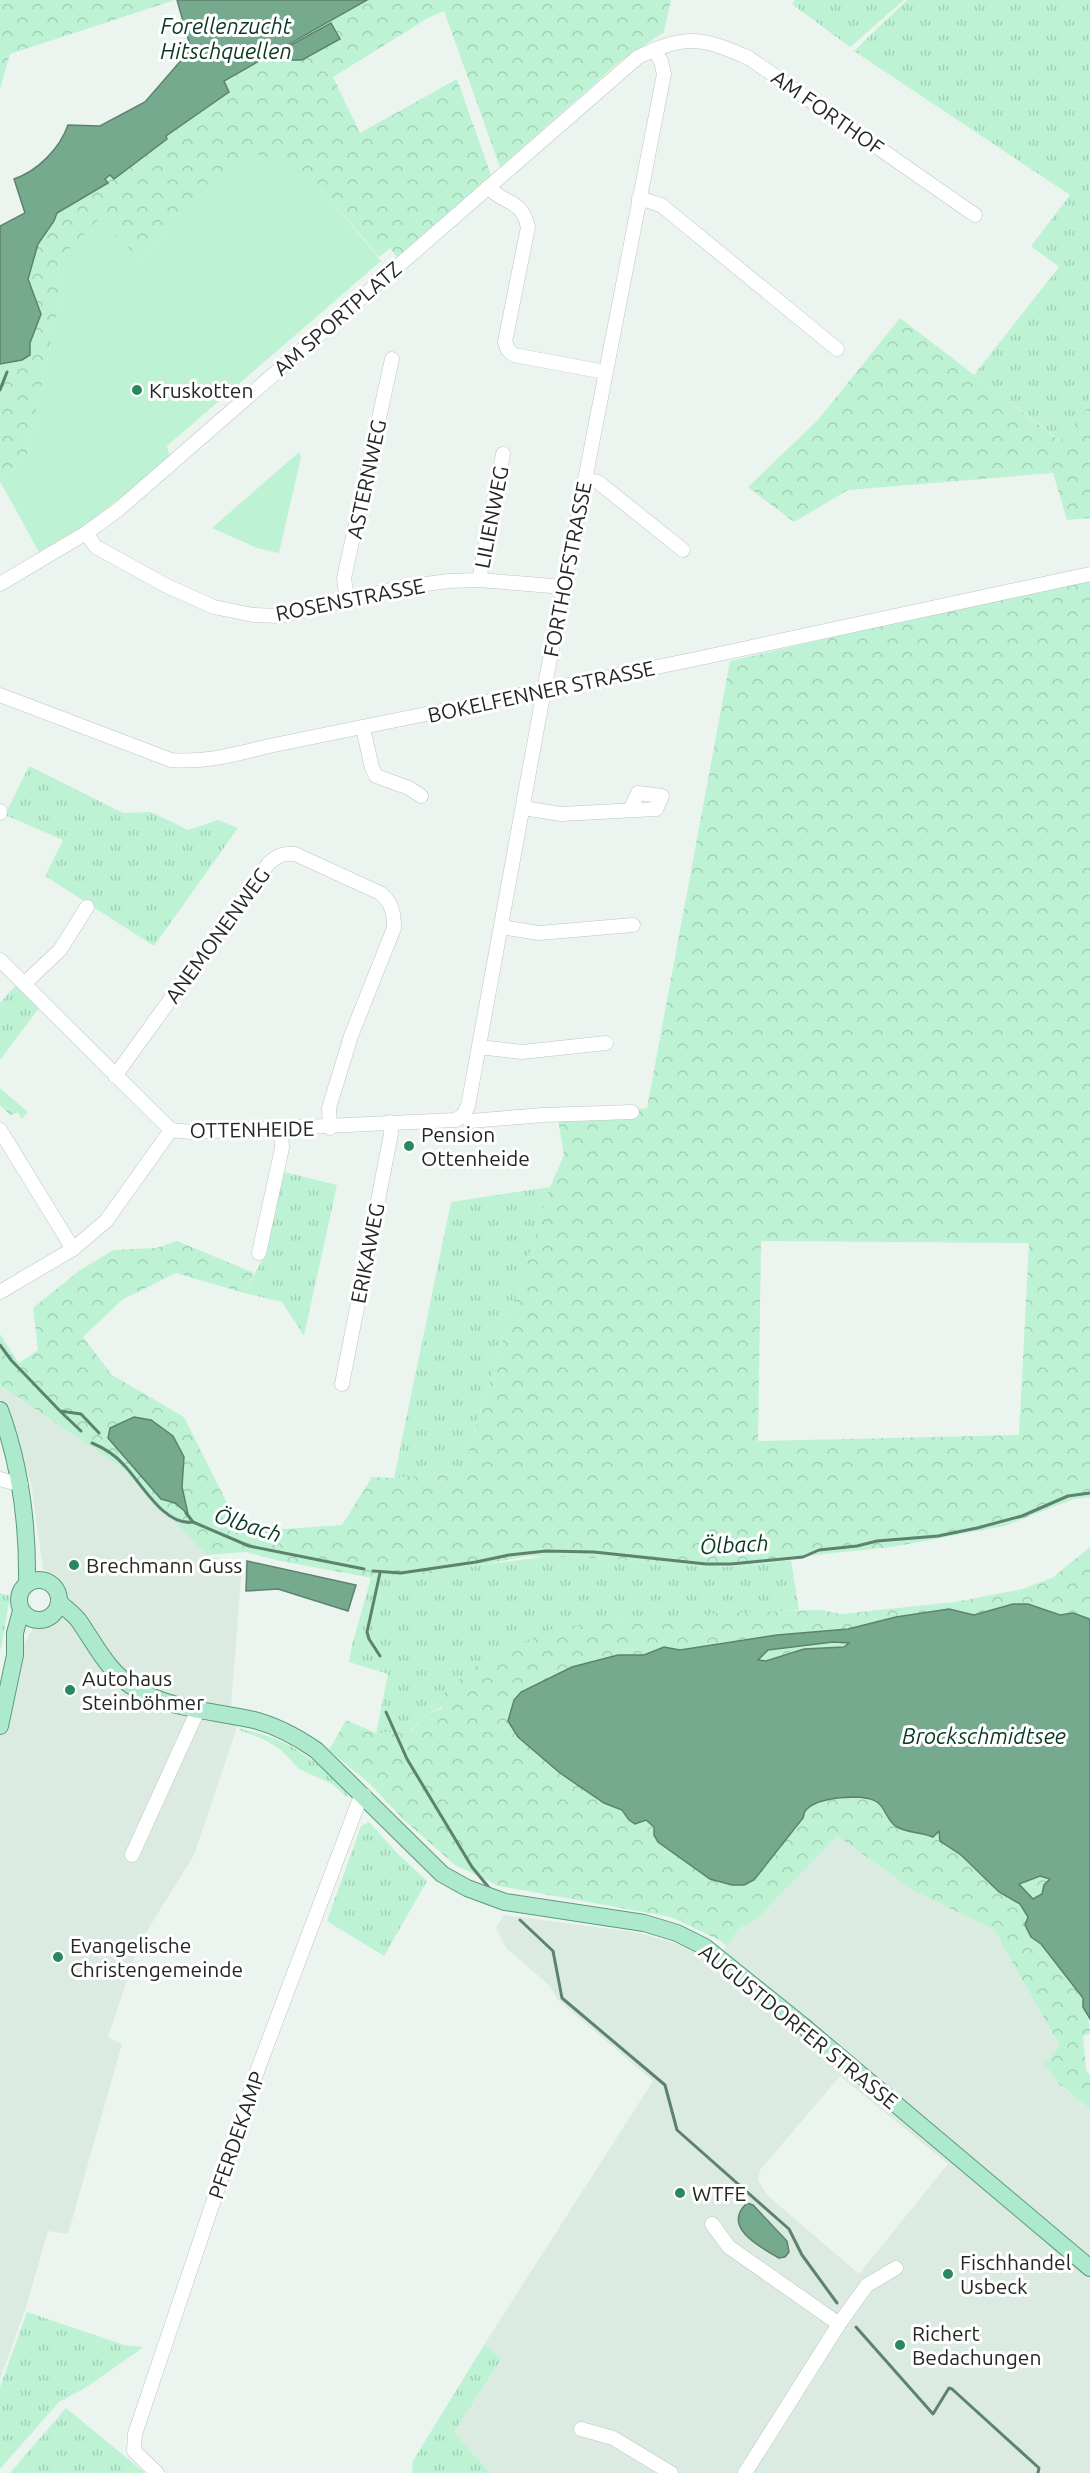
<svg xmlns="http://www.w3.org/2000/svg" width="1090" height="2473" viewBox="0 0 1090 2473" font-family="Ubuntu,sans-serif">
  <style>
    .built { fill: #dbebe1; fill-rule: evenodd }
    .grass { fill: url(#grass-tufts) }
    .forest { fill: url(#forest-crowns); fill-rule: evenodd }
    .park { fill: #bdf2d5 }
    .water { fill: #75aa8e; stroke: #5d836e; stroke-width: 1.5; fill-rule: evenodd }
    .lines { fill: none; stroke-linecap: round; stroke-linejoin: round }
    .stream { stroke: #5d836e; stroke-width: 3 }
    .minor-casing { stroke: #bdc5c1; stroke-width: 15 }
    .major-casing { stroke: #5a9b7b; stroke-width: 18 }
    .minor { stroke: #fff; stroke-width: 14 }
    .major { stroke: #ade9cc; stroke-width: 16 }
    .poi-dot { fill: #2a885f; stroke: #fff; stroke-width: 2 }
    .labels { text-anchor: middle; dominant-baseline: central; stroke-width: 6; stroke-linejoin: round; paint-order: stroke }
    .street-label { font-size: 21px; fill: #242725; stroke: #fff }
    .poi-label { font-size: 21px; fill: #242725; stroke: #fff; text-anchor: start }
    .water-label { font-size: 22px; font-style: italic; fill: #0b3825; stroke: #fff }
  </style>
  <defs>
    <pattern id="grass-tufts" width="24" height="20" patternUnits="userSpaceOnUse" patternTransform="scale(1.5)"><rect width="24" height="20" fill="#bdf2d5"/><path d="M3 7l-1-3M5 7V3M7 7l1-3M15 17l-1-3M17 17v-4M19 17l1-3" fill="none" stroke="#a2d0b7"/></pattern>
    <pattern id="forest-crowns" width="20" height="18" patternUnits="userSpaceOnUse" patternTransform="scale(1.5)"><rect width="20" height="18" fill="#bdf2d5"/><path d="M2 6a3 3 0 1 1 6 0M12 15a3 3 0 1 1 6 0" fill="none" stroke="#a2d0b7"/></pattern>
  </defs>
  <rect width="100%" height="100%" fill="#ecf4ef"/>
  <g class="built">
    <polygon points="0,1385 122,1468 207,1555 242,1565 231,1707 237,1727 194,1855 140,1942 108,2037 122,2044 68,2234 48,2231 25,2310 0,2379 0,1734 23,1646 34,1627 57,1617 62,1607 65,1589 56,1575 43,1569 31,1483 0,1398"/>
    <path d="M837,1836l76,54 81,40 66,116v40l30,23v364h-600l-36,-41 48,-74 -18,-13 169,-264 -95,-81 -9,-15 -43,-37 -10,-20 8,-13 136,18 34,10 25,11 13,12 27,-38 17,-8zM840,2076l108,88 -89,110 -93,-80 -8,-14 2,-10z"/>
  </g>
  <g class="grass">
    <polygon points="795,0 904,0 850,47 792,4"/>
    <polygon points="907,0 1090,0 1090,405 1061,441 974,375 1059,267 1031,246 1070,195 854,51"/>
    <polygon points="29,766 123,813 151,812 188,830 218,820 238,828 154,946 45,876 63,840 5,815"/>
    <polygon points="16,985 39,1008 0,1060 0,1003"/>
    <polygon points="280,1171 337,1185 304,1336 282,1302 244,1293 264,1257"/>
    <polygon points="550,1187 462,1473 394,1478 451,1202"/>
    <polygon points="549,1556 617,1559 657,1564 737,1567 791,1560 799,1610 610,1621 427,1714 410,1732 376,1733 388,1674 349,1662 352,1645 371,1578 378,1579"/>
    <polygon points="0,1593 10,1596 1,1649 0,1649"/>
    <path d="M240,1728c15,5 31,8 45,15 20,10 56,36 64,56l-17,-15 -33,-15 -19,-20 -19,-11 -22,-8z"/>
    <polygon points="369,1822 396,1852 427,1881 384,1956 327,1921 361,1826"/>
    <polygon points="27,2312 124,2345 144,2347 85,2388 59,2402 0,2469 0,2387"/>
    <polygon points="484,2345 502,2358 454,2432 490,2473 412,2473 413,2461"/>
    <polygon points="66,2408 145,2473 10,2473"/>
  </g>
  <g class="forest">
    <polygon points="0,0 175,0 10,54 0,89"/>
    <polygon points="367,0 671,0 664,32 619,62 500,167 444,11 428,18 333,77 360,133 457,79 491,175 398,258 390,248 379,257 322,189 259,155 139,258 99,220 57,261 62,291 27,455 0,484 0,364 2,364 41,314 28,279 38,244 54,221 57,213 229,92 224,82"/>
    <polygon points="900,318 1060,441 1090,405 1090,518 1067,520 1053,473 848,490 794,522 748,487 818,420"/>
    <path d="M1090,578v919l-16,2 -70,27 -112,21 -68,7 -87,13 -80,-3 -40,-5 -89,-3 -79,15 -71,8 -98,-18 -34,-9 -39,3 -85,-87 -122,-83v-51l19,29 19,-13 -5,-42 47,-38 34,-20 42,-2 21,-7 77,32 -10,20 -68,-20 -54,27 -39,37 29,38 72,42 48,96 20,12 32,4 58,-4 30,-48 22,1 68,-5 88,-286 14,-32 -6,-35 89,-12 83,-447zM761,1241l268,2 -10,192 -261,6zM115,1446l69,11 -2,30 5,27 -12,-11 -14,-4z"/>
    <polygon points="0,1088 28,1112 22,1119 18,1113 10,1115 0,1105"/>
    <path d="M1090,1547v72l-17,-6 -13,2 -32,-11 -54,11 -26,-6 -52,8 -49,12 -70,6 -97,15 -16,-3 -20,8h-26l-46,12 -51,25 -8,8 -5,21 52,52 44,30 18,6 7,11 6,3 11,-3c7,4 8,7 8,15l56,44 66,-29 27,-32 4,-10 13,-8 27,-2 27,2 8,6 15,22 36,9 6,-6 1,10 20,13 39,38 21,12 8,13 -3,8 6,12 9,7 43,54c0,14 7,19 7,35l-7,3 3,34 4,5v34l-30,-24 -15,-21 15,-18 -66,-116 -81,-40 -76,-54 -81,84 -17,8 -12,18 -8,-6 -48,-23 -172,-31 -44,-21 -51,-45 -34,-36 -41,-34 17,-30 30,13 35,-1 16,-18 15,-6 -4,-9 34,-31 82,-40 56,-7 112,-8 99,-3 20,4 114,-12 68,-13 29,-11z"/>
    <path d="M833,1642l17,1c-13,9 -31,4 -46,7 -15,2 -31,12 -46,10l10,-10z"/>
    <polygon points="1040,1876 1050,1878 1044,1885 1042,1894 1033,1899 1019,1884"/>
  </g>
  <g class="park">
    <polygon points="258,155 292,164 322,189 381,261 167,446 170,459 84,526 39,552 1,483 27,455 62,291 57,261 99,219 139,258"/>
    <polygon points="299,452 301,457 279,553 257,548 212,528"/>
  </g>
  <g class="water">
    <path d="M177,0h190l-143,81 5,11 -63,44 1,3 -53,40 -4,-4 -5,4 3,4 -51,30 -3,8 -16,23 -10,35 13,35 -11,29v12l-8,5 -22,4v-138l25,-13 -11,-34c24,-8 46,-31 54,-54l32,1 45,-24 46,-53z"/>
    <polygon points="331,23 340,39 302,60 290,60 287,53 289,46"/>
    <polygon points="134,1417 151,1420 173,1436 184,1457 182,1487 188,1514 175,1503 161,1499 108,1438 110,1428"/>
    <polygon points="247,1561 356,1585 348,1611 278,1589 246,1591"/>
    <path d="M1013,1604h15l32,11 13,-2 17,6v400l-7,-12v-9l-42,-54 -10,-7 -6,-12 3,-8 -8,-13 -21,-12 -38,-37 -21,-14 -1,-10 -6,6c-11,-5 -26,-4 -36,-10 -10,-5 -11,-19 -20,-25 -14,-9 -60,-5 -71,8 -2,2 -2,5 -3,8l-49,62 -10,5h-12l-22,-6 -52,-37 -4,-7v-8l-8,-7 -11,4 -6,-4 -7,-10 -18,-7 -44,-30 -42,-36 -10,-16 6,-21 7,-8 51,-25 46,-12h26l20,-8 16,3 97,-15 71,-6 48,-12 53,-8 25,6zM833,1642l16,1 -5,4 -40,2 -38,12 -8,-1 10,-10zM1040,1876l10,3 -6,6 -2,9 -9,5 -14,-15z"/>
    <path d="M747,2203l6,2 34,36 2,11 -4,5 -6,1c-19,-11 -58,-31 -32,-55z"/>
  </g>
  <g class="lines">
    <g class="stream">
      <polyline points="0,390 7,372"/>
      <polyline points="0,1345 11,1360 60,1411 81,1414 99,1433"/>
      <polyline points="61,1412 81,1431"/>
      <path d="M92,1443c12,5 22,11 31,21 18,18 41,63 70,58"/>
      <polyline points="186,1513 193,1522 249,1546 364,1569"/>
      <polyline points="373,1571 401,1573 476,1562 509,1555 546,1551 594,1552 706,1564 731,1564 803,1557 819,1550 857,1546 877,1541 938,1536 977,1528 1022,1516 1068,1496 1090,1493"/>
      <polyline points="380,1573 367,1632 369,1639 380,1656"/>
      <polyline points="386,1712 407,1759 472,1867 490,1889"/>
      <polyline points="520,1920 553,1951 562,1998 665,2085 677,2130 789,2229 802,2255 837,2303"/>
      <polyline points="856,2327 933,2414 949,2388 952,2389 1039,2468 1038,2473"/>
    </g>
    <defs>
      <g id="minor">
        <path d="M488,187c18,19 33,11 40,40l-23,115 3,8 6,5 91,17"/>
        <polyline points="639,198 661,205 837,349"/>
        <polyline points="585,479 598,482 683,550"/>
        <polyline points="86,533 96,547 167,586 214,607 253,615 280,616 304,611 403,587 449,581 479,580 552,586 563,589"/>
        <polyline points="479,580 503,454"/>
        <path d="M0,584l86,-51 33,-24 519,-452c49,-23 63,-20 111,1l226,157"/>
        <polyline points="347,600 344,578 392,359"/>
        <path d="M0,695l171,65c35,3 65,-6 98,-14l427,-87 394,-85"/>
        <polyline points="363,728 372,768 376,776 409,788 421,796"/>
        <polyline points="523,808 561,814 656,809 662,796 638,793 630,810"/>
        <polyline points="0,811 0,813"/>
        <polyline points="501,927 539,933 633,925"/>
        <polyline points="0,960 171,1130 191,1132 456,1120 463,1115 468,1106 544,690 664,74 661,61 654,50"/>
        <polyline points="24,984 60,950 87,907"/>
        <polyline points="479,1047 522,1052 606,1043"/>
        <path d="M115,1076l154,-213c9,-8 15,-10 26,-9l85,39c12,10 14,19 14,35l-43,108 -22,72 1,20"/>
        <polyline points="463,1115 470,1121 543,1115 632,1112"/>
        <polyline points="0,1130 73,1249"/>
        <polyline points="259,1253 282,1148 281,1129"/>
        <polyline points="0,1292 73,1249 106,1221 171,1130"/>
        <polyline points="342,1384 391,1134 390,1122"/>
        <polyline points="0,1479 21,1485"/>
        <polyline points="132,1855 198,1710"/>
        <polyline points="712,2224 729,2247 839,2324"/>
        <polyline points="581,2429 613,2438 671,2473"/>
        <polyline points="157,2473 134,2451 135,2434 259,2066 359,1801 364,1795"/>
        <polyline points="745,2473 839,2324 867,2285 896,2268"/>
      </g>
      <g id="major">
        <path d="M0,1410c21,57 28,113 27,174"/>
        <circle cx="39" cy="1600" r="20"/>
        <path d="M59,1602c6,6 15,12 20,19 18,26 30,53 59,69 35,20 78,21 116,30 23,6 43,17 62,30l126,124 25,14 38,14 139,21 33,10 28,14 97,78 288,243"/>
        <polyline points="0,1726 15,1655 15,1633 21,1611"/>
      </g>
    </defs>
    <use href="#minor" class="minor-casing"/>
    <use href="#major" class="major-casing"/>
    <use href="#minor" class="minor"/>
    <use href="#major" class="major"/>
  </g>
  <g class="poi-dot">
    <circle cx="137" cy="390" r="6"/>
    <circle cx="409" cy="1146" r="6"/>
    <circle cx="74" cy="1565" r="6"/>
    <circle cx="70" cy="1690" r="6"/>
    <circle cx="58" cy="1957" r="6"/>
    <circle cx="680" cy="2193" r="6"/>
    <circle cx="948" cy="2274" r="6"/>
    <circle cx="900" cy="2345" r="6"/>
  </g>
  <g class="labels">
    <g class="street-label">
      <text transform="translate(828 112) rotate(35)">AM FORTHOF</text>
      <text transform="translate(337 318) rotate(-41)">AM SPORTPLATZ</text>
      <text transform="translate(366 479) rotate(-78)">ASTERNWEG</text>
      <text transform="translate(491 517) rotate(-79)">LILIENWEG</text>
      <text transform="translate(567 569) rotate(-79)">FORTHOFSTRASSE</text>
      <text transform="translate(350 599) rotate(-11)">ROSENSTRASSE</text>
      <text transform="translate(541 691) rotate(-12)">BOKELFENNER STRASSE</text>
      <text transform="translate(217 935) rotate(-54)">ANEMONENWEG</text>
      <text transform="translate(252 1129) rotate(-1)">OTTENHEIDE</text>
      <text transform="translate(367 1253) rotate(-79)">ERIKAWEG</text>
      <text transform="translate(799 2026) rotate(39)">AUGUSTDORFER STRASSE</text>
      <text transform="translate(236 2135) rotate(-71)">PFERDEKAMP</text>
    </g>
    <g class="poi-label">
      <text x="149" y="390">Kruskotten</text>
      <text x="421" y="1134">Pension<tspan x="421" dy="24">Ottenheide</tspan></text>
      <text x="86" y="1565">Brechmann Guss</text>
      <text x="82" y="1678">Autohaus<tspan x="82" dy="24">Steinböhmer</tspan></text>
      <text x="70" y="1945">Evangelische<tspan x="70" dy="24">Christengemeinde</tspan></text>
      <text x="692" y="2193">WTFE</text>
      <text x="960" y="2262">Fischhandel<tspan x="960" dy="24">Usbeck</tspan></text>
      <text x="912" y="2333">Richert<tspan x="912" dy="24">Bedachungen</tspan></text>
    </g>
    <g class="water-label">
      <text x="226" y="25">Forellenzucht<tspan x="226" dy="25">Hitschquellen</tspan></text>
      <text transform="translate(248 1524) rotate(18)">Ölbach</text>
      <text transform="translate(734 1544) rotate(-3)">Ölbach</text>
      <text x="984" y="1735">Brockschmidtsee</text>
    </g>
  </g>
</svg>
